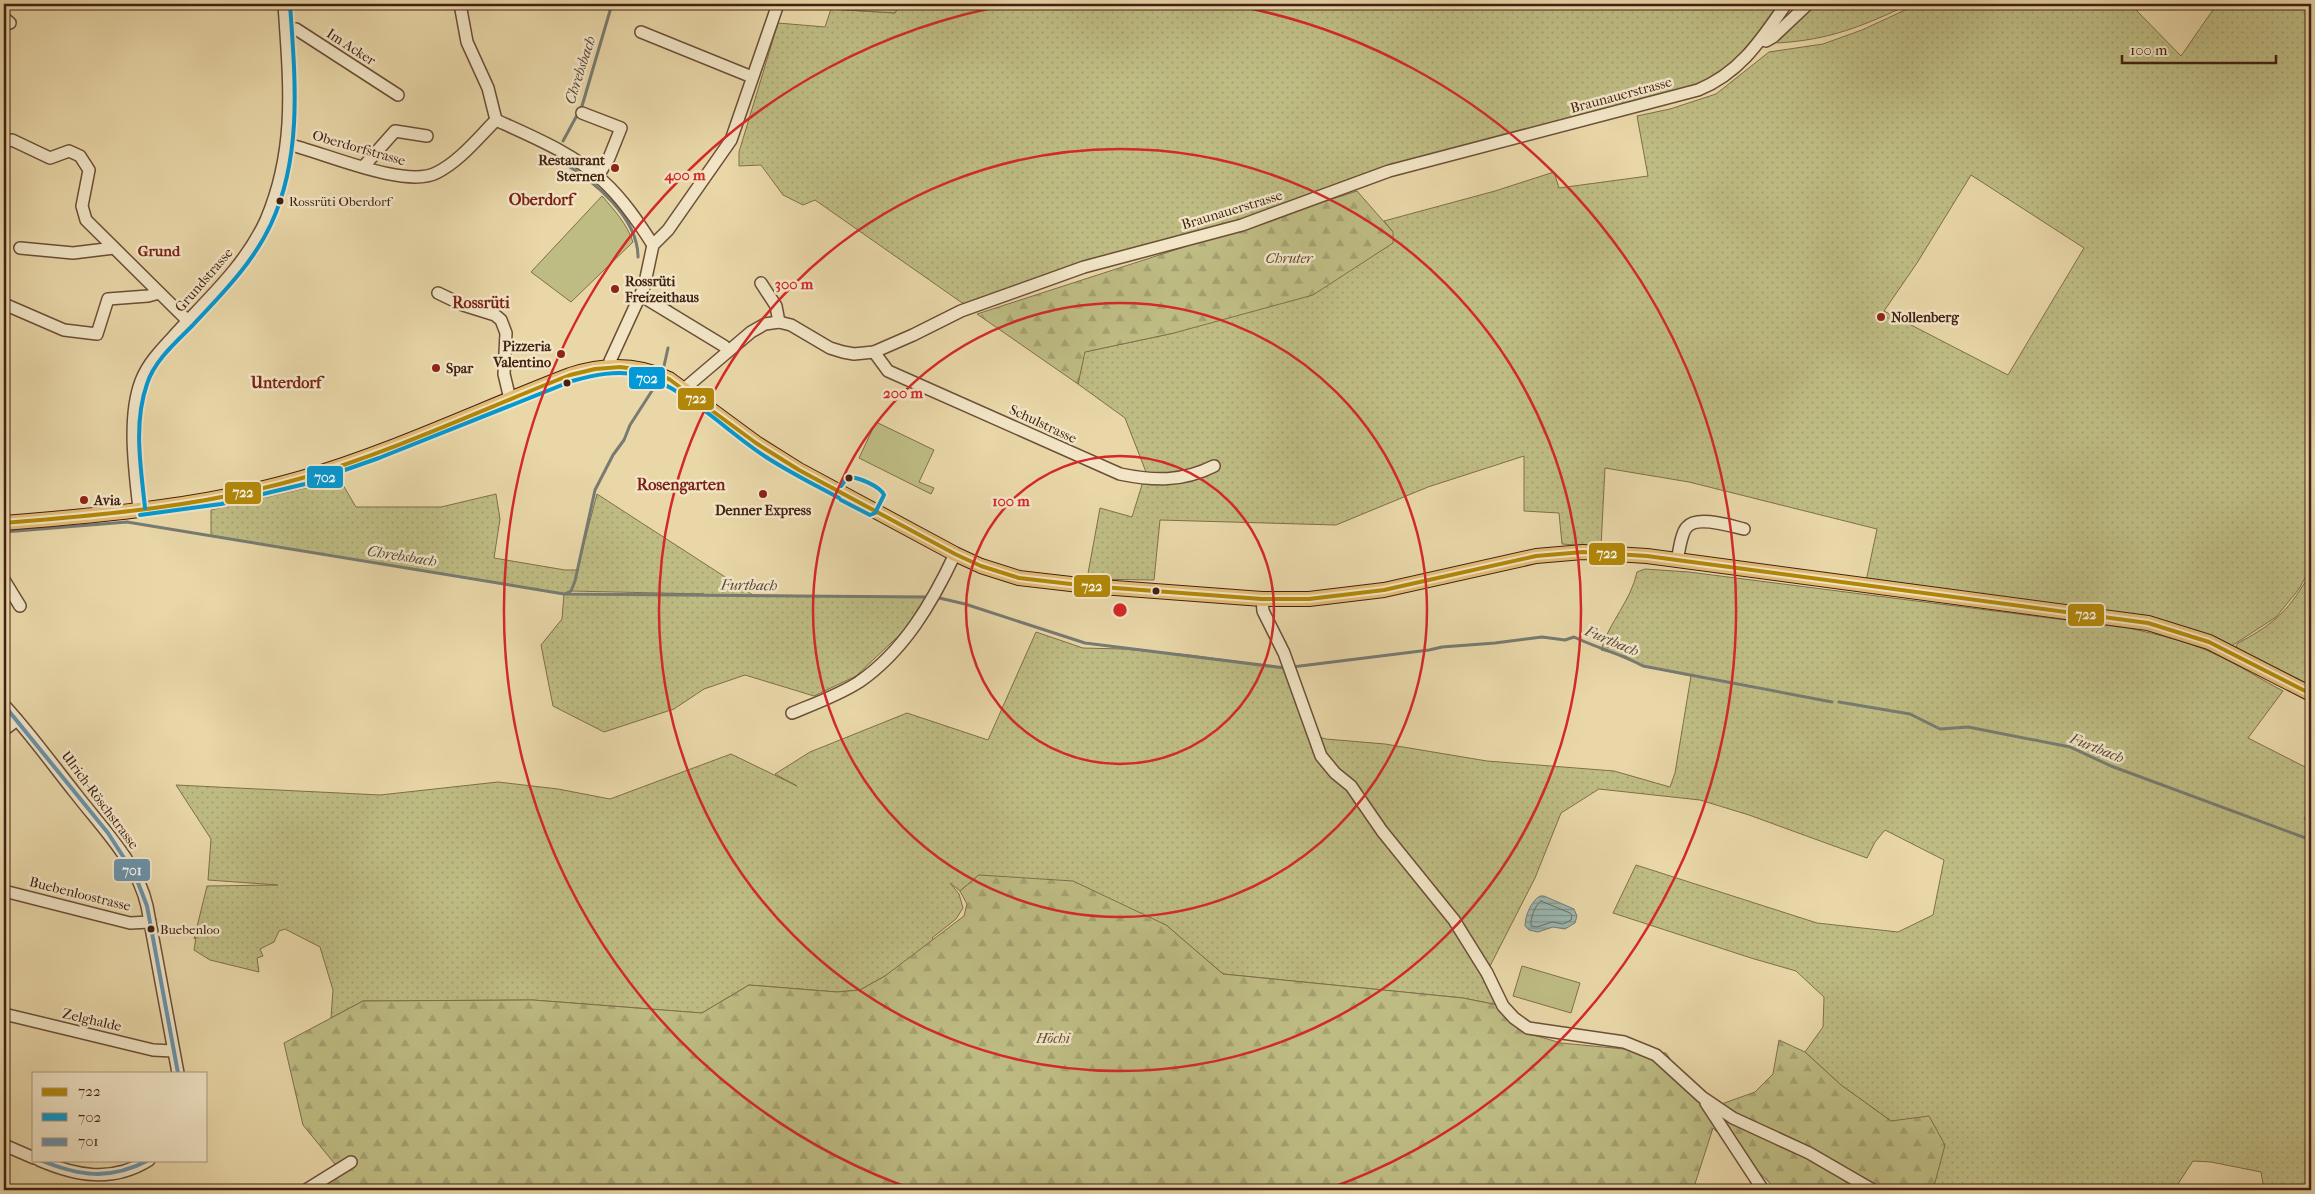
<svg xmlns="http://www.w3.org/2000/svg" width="2315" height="1194" viewBox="0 0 2315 1194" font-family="'IM FELL French Canon',serif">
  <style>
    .grass { fill: url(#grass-dots); stroke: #806e4b; fill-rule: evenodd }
    .forest { fill: url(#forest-firs); stroke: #806e4b }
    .pitch { fill: #bebc83; stroke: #806e4b }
    .water { fill: url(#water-rules); stroke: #777b72 }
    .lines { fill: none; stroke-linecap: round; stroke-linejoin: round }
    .shore { stroke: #6e6c62; stroke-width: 1 }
    .stream { stroke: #777b72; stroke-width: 3 }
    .minor-casing { stroke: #6c4e38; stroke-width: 14 }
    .major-casing { stroke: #422113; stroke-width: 16 }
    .minor { stroke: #f1e5c6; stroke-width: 11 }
    .major { stroke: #e4bc74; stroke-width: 14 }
    .bus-1-casing { stroke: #f1e5c6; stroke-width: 8 }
    .bus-2-casing { stroke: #f1e5c6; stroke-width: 8 }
    .bus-3-casing { stroke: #f1e5c6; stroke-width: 8 }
    .bus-1 { stroke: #b38808; stroke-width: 4 }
    .bus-2 { stroke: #0399d6; stroke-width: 4 }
    .bus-3 { stroke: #6a93ac; stroke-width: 4 }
    .ring { fill: none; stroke: #d62828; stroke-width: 2.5 }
    .poi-dot { fill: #8f2418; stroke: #f1e5c6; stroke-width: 2 }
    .bus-dot { fill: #422113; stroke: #f1e5c6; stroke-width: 2 }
    .labels { text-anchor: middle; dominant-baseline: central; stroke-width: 5; stroke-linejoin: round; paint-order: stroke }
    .bus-label { font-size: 13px; fill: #422113; stroke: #f1e5c6; text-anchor: start }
    .street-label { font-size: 14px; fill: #422113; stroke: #f1e5c6 }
    .poi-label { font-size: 14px; font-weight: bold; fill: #422113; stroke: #f1e5c6; text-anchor: start }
    .park-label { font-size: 14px; font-style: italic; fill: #61482f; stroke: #f1e5c6 }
    .water-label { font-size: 15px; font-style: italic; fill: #58463a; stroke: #f1e5c6 }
    .neighbourhood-label { font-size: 15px; font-weight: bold; fill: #7a1f14; stroke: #f1e5c6 }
    .quarter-label { font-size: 16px; font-weight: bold; fill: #7a1f14; stroke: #f1e5c6 }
    .centre { fill: #d62828; stroke: #f1e5c6; stroke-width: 2.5 }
    .ring-label { font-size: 15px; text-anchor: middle; font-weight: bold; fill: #d62828; stroke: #f1e5c6; stroke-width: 5; stroke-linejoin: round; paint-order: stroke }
    .line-badge { stroke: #f1e5c6; stroke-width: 2 }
    .badge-label { font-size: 14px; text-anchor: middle; font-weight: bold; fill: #fff }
  </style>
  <defs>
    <pattern id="grass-dots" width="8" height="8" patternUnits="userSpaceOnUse" patternTransform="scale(1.25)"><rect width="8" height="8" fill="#bebc83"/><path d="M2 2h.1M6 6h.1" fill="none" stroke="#a4a170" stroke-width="1.8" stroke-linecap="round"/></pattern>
    <pattern id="forest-firs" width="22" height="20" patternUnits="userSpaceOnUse" patternTransform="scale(1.25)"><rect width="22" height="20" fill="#bebc83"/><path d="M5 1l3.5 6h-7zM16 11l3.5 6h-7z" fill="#a4a170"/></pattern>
    <pattern id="water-rules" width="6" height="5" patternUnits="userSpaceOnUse" patternTransform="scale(1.25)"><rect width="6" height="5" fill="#9ab7b1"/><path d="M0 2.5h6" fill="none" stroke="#7f948f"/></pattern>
  </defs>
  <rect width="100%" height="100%" fill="#e9d7a8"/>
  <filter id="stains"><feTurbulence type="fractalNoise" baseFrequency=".004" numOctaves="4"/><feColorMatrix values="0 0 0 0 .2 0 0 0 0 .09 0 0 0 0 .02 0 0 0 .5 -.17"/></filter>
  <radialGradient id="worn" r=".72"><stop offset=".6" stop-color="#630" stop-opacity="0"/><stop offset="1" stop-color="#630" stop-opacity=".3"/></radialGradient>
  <g class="grass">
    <path d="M900,4h879c-26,37 -41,64 -85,82l-302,80c-48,15 -94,35 -142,51 -94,32 -188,60 -282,90l-153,-107 -12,5 -20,-10 -22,-30 -22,1v-14l39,-129 47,4 6,-18 64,4z"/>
    <path d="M1813,4h97c-47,22 -80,36 -133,39l-1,-1z"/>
    <path d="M1918,4h218l1,7 44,45 36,-52h94v563l-12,22 -23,28 -46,30 -73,-28 -52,-9 -240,-24 12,-57 -188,-47 -84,-14 -4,79 -39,-3 -3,-31 -35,-2v-55l-96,31 -92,38 -176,-5 -6,60 -67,-1 13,-71 32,9 14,-45 -21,-54 -47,-34 6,-32 90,-19 219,-101 -9,-11 111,-30 59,-19 5,16 89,-12 -11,-60 33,-7 46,-15 53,-42 54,-8 39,-14zM1971,175l113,73 -76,127 -124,-64 33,-48z"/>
    <path d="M340,480l16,27h85l55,-13 4,25 -6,39 71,12h12l20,-76 156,101 174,2 -17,28 -54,51 -42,20 -69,-21 -41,14 -30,20 -70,23 -51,-26 -12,-61 21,-26 2,-25 -353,-58v-26zM571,591l133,3h-139z"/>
    <path d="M1645,569l44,3 439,56c32,7 64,14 93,29 21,10 41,23 62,34l-35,47 63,32v36l-7,13 7,3v368h-47l-3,-18 -50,-10 -18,-1 -19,29h-242l-41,-69 -50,-36 -36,-33 18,-25 1,-30 -28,-26 -45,-13 -138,-45 23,-48 181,58 81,9 35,-17 11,-55 -59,-30 -10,12 -8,16 -118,-43 -49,-15 -101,-11 -38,24 -26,65 -48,94 16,34 -40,-8 -240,-24 -57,-49 -187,-50 -19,16 -10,-8 9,11 4,14 -7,11 -24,19 3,3 -50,35 -25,14 -23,2 -88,-7 -47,28 -169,-13 -170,1 -32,17 2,-28 -13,-43 -35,-18 -6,2 -5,11 -14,7 3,7 -6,2 2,14 -49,-12 -16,-10 2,-13 -2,2 13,-53 71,-1 -70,-5 3,-41 -35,-54 204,10 118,-13 60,7 52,10 121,-45 66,32 -22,-12 35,-22 97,-39 81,27 48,-108 47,16 40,1 66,6 96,13 27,67 14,4 59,5 102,17 127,10 56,16 5,-14 16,-97 -48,-10 -18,-10 -24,-6c8,-28 30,-49 36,-78z"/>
    <path d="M2311,572v117l-72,-38 -3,-5 2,-3c38,-20 52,-34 73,-71z"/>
  </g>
  <g class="forest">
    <polygon points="834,4 900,4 895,13 831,9"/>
    <polygon points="1357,191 1393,232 1393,243 1313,295 1174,333 1085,352 1078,384 977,314"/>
    <polygon points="979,875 1073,881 1166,925 1223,974 1463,998 1503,1006 1530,1034 1561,1043 1666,1053 1705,1110 1755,1092 1773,1074 1779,1040 1805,1052 1841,1085 1891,1121 1929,1116 1945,1145 1933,1190 1777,1190 1713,1128 1693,1190 317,1190 343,1174 303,1125 284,1043 363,1001 533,1000 702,1013 749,985 837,992 860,990 885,976 964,916 967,904 960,891"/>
  </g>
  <g class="pitch">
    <path d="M602,196c13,15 25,28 31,46l-62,60 -40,-30z"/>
    <polygon points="876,422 934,450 919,482 934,488 931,494 859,458"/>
    <polygon points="1522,966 1580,983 1571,1013 1513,996"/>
  </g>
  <path class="water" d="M1540,896h4l30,13 3,7 -2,7 -10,6 -12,-2 -15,5 -9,-2 -4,-4c0,-10 6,-25 15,-30z"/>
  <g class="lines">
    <path class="shore" d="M1541,901l29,12 2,2 -1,5 -8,4 -11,-2 -15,5 -6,-1c-1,-7 4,-21 10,-25z"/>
    <g class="stream">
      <polyline points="563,141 582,106 612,4"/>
      <path d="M560,157l2,5c32,19 76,55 76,95"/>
      <polyline points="657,294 673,309"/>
      <polyline points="664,366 668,348"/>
      <polyline points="4,532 127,522 564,594 929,597"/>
      <polyline points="565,594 571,591 575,581 595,490 613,455 624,440 630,425 657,383"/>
      <polyline points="935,597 965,604 1085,643 1285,668"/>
      <path d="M1292,667l137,-17 13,-3 53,-4 47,-6 23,3 9,-3c23,11 47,17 69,29l189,36"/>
      <polyline points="1839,702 1910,714 1940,729 1968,727 2070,747 2111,766 2311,840"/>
    </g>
    <defs>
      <g id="minor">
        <polyline points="460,4 467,42 488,88 496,120"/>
        <polyline points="4,18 10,23"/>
        <polyline points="286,29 296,29 398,95"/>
        <polyline points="641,32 752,77"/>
        <polyline points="1762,39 1766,41 1773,37 1808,4"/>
        <polyline points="582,113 621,128 609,158 598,176"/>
        <polyline points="4,142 12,140 50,158 69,151 80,156 89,170 82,206 86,220 188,321"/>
        <path d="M287,144c36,8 117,45 149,29 23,-11 42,-35 60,-53 37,17 77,33 107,61 20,18 36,42 50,64"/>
        <polyline points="364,166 395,131 427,136"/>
        <polyline points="20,248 73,253 114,248"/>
        <polyline points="761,283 776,306 779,322"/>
        <polyline points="438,293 463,305 495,315 501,320 506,333 504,374 510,399"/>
        <polyline points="640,295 724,346 728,351"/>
        <polyline points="4,304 64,330 97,334 108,299 148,296 159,293"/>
        <path d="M874,352l14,19 232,103c34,7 62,8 94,-8"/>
        <polyline points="611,366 610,361 644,287 653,245 668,230 731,140 778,4"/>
        <path d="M684,389l67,-57 14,-8 14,-2 12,3 39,23 13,4 11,2 20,-2 39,-17 48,-24 123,-44 158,-42 147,-54 309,-81c42,-17 63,-50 88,-86"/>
        <path d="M139,509c-4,-38 -12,-91 2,-128 8,-21 26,-37 41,-54 31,-33 65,-65 84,-107 31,-73 23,-139 18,-216"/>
        <path d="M1677,561c2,-9 4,-28 10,-34 10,-12 44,-1 57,2"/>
        <polyline points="4,580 20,606"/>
        <polyline points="1262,599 1263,611 1284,653 1321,756 1335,773 1351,786 1382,831 1454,920 1487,973 1503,1006 1514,1018 1528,1028 1624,1042 1656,1055 1702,1097 1733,1118 1809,1153 1873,1190"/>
        <path d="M4,705c26,28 48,59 72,89 27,35 61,68 71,112l31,167"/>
        <path d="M792,713c22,-9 47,-18 67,-31 45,-31 73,-79 96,-128"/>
        <polyline points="4,730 17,720"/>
        <polyline points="4,891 130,923 150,922"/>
        <polyline points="4,1014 153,1050 173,1051"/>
        <polyline points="1706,1103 1763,1190"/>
        <polyline points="4,1145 34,1158"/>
        <path d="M39,1160c37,16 73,23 110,0"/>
        <polyline points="306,1190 351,1162"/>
      </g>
      <path id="major" d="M4,523c100,-8 202,-17 298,-45 92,-27 179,-69 268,-103 34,-11 66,-12 99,4l87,64 43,27 156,84 26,12 38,12 69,8 174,13h47l75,-9 152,-34 47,-4 64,4 501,67 61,19 102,52"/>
    </defs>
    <use href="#minor" class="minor-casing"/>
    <use href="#major" class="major-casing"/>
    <use href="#minor" class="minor"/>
    <use href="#major" class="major"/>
    <defs>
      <path id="bus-1" d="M4,523c100,-8 201,-17 298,-45 92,-27 179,-68 268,-103l25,-6 25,-2 24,3 25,9 87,64 43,27 156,84 26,12 38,12 69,8 174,13h47l75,-9 152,-34 47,-4 64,4 501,67 61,19 102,52"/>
      <g id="bus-2">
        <path d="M841,486l6,-8c9,-3 34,9 37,17l-9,18 -5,2 -29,-15"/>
        <path d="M145,508c-4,-40 -12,-84 2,-124 7,-23 29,-42 46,-59 29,-31 60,-62 78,-101 32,-69 24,-147 19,-220"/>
        <path d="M140,515l81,-11 84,-20 74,-26 193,-77c22,-6 44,-11 67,-6 44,10 89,58 127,82 23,15 49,28 73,41"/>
      </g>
      <g id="bus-3">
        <polyline points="4,705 108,833 135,875 147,906 178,1073"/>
        <path d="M40,1160c39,16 69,21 109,0"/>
      </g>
    </defs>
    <use href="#bus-1" class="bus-1-casing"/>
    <use href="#bus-2" class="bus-2-casing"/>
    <use href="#bus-3" class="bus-3-casing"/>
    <use href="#bus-1" class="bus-1"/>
    <use href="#bus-2" class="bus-2"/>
    <use href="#bus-3" class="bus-3"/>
  </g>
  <g class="ring">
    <circle cx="1120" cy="610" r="154"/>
    <circle cx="1120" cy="610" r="307"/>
    <circle cx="1120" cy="610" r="461"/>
    <path d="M915 1190A615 615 0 0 1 1013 4M1227 4A615 615 0 0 1 1325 1190"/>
  </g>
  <g class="poi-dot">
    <circle cx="615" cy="168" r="5"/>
    <circle cx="615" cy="289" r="5"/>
    <circle cx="1881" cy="317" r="5"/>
    <circle cx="561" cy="354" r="5"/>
    <circle cx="436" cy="368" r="5"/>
    <circle cx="763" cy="494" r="5"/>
    <circle cx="84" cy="500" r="5"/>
  </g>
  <g class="bus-dot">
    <circle cx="280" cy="201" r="4.5"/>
    <circle cx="567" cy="383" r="4.5"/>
    <circle cx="849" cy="478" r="4.5"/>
    <circle cx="1156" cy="591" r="4.5"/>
    <circle cx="151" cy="929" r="4.5"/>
  </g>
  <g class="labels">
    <g class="bus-label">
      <text x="289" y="201">Rossrüti Oberdorf</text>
      <text x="160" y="929">Buebenloo</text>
    </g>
    <g class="street-label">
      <text transform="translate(351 47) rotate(33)">Im Acker</text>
      <text transform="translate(1621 95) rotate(-15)">Braunauerstrasse</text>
      <text transform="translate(359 148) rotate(16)">Oberdorfstrasse</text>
      <text transform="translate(1232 210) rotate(-17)">Braunauerstrasse</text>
      <text transform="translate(204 280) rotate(-49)">Grundstrasse</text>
      <text transform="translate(1043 424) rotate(25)">Schulstrasse</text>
      <text transform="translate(100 800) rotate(53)">Ulrich-Röschstrasse</text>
      <text transform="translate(80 894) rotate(14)">Buebenloostrasse</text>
      <text transform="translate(92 1020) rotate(13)">Zelghalde</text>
    </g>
    <g class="poi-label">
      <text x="605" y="160" text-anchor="end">Restaurant<tspan x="605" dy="16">Sternen</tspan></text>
      <text x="625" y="281">Rossrüti<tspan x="625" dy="16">Freizeithaus</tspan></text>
      <text x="1891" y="317">Nollenberg</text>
      <text x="551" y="346" text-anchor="end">Pizzeria<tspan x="551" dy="16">Valentino</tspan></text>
      <text x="446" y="368">Spar</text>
      <text x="94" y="500">Avia</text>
      <text x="763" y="510" text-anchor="middle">Denner Express</text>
    </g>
    <g class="park-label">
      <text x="1289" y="258">Chruter</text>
      <text x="1053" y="1038">Höchi</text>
    </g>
    <g class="water-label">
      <text transform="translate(580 70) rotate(-72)">Chrebsbach</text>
      <text transform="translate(402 556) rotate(9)">Chrebsbach</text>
      <text transform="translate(749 585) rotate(1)">Furtbach</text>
      <text transform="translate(1612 641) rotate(23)">Furtbach</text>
      <text transform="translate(2097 748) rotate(22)">Furtbach</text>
    </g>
    <g class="neighbourhood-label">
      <text x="159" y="251">Grund</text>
    </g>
    <g class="quarter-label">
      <text x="541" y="199">Oberdorf</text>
      <text x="481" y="302">Rossrüti</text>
      <text x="286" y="382">Unterdorf</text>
      <text x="681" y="484">Rosengarten</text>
    </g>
  </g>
  <circle cx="1120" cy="610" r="8" class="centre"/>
  <g class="ring-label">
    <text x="685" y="180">400 m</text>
    <text x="794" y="289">300 m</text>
    <text x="903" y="398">200 m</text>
    <text x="1011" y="506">100 m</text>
  </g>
  <g class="line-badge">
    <rect x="628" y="366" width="38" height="24" rx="5" fill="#0399d6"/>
    <rect x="677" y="387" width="38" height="24" rx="5" fill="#b38808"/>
    <rect x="306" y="465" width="38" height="24" rx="5" fill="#0399d6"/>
    <rect x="224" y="481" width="38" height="24" rx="5" fill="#b38808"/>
    <rect x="1588" y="542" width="38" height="24" rx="5" fill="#b38808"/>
    <rect x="1073" y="574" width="38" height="24" rx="5" fill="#b38808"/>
    <rect x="2067" y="603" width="38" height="24" rx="5" fill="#b38808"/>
    <rect x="113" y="858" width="38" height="24" rx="5" fill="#6a93ac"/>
  </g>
  <g class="badge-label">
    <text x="647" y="383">702</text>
    <text x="696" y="403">722</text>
    <text x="325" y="482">702</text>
    <text x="243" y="497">722</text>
    <text x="1607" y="558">722</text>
    <text x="1092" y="591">722</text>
    <text x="2086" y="619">722</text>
    <text x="132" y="875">701</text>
  </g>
  <rect width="2315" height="1194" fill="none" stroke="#e9d7a8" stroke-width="20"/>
  <rect x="5" y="5" width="2305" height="1184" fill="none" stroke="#422113" stroke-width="2.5"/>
  <rect x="10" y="10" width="2295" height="1174" fill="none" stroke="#422113"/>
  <rect x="32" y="1072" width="175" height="90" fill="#f1e5c6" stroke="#ab977e"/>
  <rect x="42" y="1088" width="25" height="8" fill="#b38808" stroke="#ab977e"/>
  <text x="78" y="1096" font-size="15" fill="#422113">722</text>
  <rect x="42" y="1113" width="25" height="8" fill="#0399d6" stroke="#ab977e"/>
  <text x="78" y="1122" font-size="15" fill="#422113">702</text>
  <rect x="42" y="1138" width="25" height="8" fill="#6a93ac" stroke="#ab977e"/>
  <text x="78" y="1146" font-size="15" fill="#422113">701</text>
  <path d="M2122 55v8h154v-8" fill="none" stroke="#422113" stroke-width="2.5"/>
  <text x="2130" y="55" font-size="15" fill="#422113" stroke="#f1e5c6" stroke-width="4" paint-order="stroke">100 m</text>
  <rect width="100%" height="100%" filter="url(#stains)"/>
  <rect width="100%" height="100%" fill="url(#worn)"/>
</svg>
